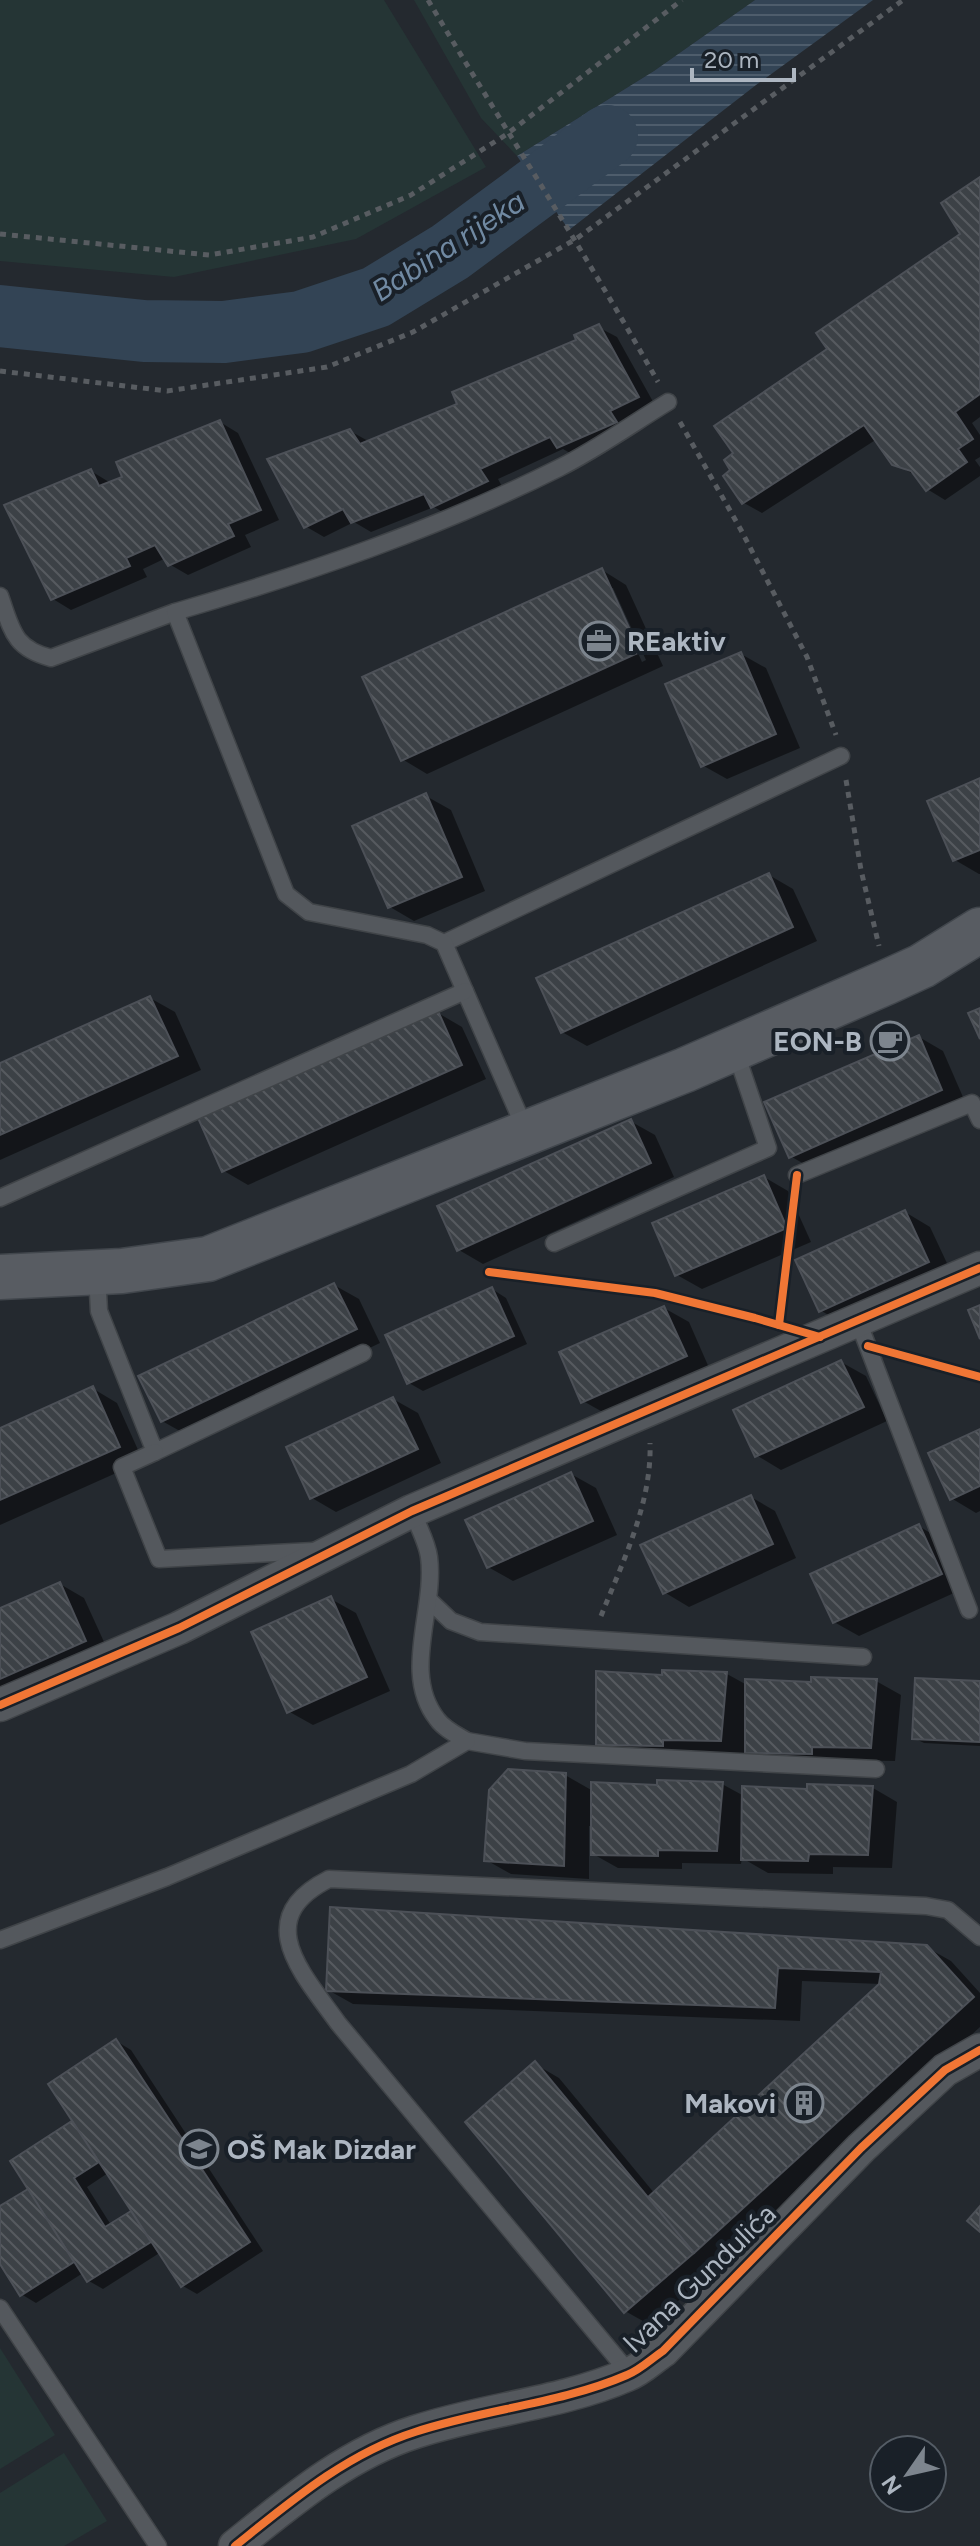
<svg xmlns="http://www.w3.org/2000/svg" width="980" height="2546" viewBox="0 0 980 2546" font-family="Figtree,sans-serif">
  <style>
    .park { fill: #253535 }
    .water { fill: url(#water-rules) }
    .shadow { fill: #0007; fill-rule: evenodd }
    .lines { fill: none; stroke-linecap: round; stroke-linejoin: round }
    .river { stroke: #345; stroke-width: 62 }
    .building { fill: url(#building-back-hatch); stroke: #4c5057; stroke-width: 2 }
    .service-casing { stroke: #404448; stroke-width: 19 }
    .minor-casing { stroke: #404448; stroke-width: 35 }
    .secondary-casing { stroke: #41464c; stroke-width: 47 }
    .path { stroke: #585c61; stroke-width: 5; stroke-dasharray: 6 6; stroke-linecap: butt }
    .service { stroke: #54585d; stroke-width: 16 }
    .minor { stroke: #54585d; stroke-width: 32 }
    .secondary { stroke: #585c62; stroke-width: 44 }
    .cycleway-casing { stroke: #192028; stroke-width: 13 }
    .cycleway { stroke: #f07635; stroke-width: 8 }
    .labels { text-anchor: middle; dominant-baseline: central; stroke-width: 8; stroke-linejoin: round; paint-order: stroke }
    .poi-label { font-size: 28px; font-weight: bold; fill: #adb6c1; stroke: #192028; text-anchor: start }
    .street-label { font-size: 28px; fill: #adb6c1; stroke: #192028 }
    .water-label { font-size: 30px; font-style: italic; fill: #7089a2; stroke: #192028 }
  </style>
  <defs>
    <pattern id="water-rules" width="6" height="5" patternUnits="userSpaceOnUse" patternTransform="scale(2)"><rect width="6" height="5" fill="#345"/><path d="M0 2.5h6" fill="none" stroke="#4e5d6c"/></pattern>
    <pattern id="building-back-hatch" width="6" height="6" patternUnits="userSpaceOnUse" patternTransform="scale(2)"><rect width="6" height="6" fill="#3c4146"/><path d="M-1 5l2 2M0 0l6 6M5-1l2 2" fill="none" stroke="#565a5f"/></pattern>
  </defs>
  <rect width="100%" height="100%" fill="#24292f"/>
  <g class="park">
    <polygon points="0,0 384,0 486,167 356,239 174,277 0,261"/>
    <polygon points="414,0 755,0 654,71 517,156 481,118"/>
    <polygon points="0,2348 55,2435 0,2469"/>
    <polygon points="64,2453 107,2521 64,2546 0,2546 0,2493"/>
  </g>
  <polygon class="water" points="755,0 873,0 756,85 569,230 517,156 654,71"/>
  <g class="shadow">
    <polygon points="980,180 980,417 972,423 980,435 980,457 975,460 980,467 980,476 945,500 927,489 917,476 894,464 877,439 762,513 744,503 830,349 963,234"/>
    <polygon points="598,327 617,337 656,407 577,457 563,449 498,479 505,492 451,517 434,507 371,532 354,522 324,537 305,526 350,431 370,442 460,405 579,341"/>
    <polygon points="220,422 238,433 279,520 245,535 251,547 188,575 169,564 166,558 143,569 147,577 71,610 53,599 91,471 109,482 125,478"/>
    <path d="M602,570l24,15 37,81 -236,108 -25,-15zM609,588h4l33,72 -4,2z"/>
    <polygon points="741,654 766,668 800,748 727,779 702,765"/>
    <polygon points="980,780 980,874 979,874 955,860"/>
    <polygon points="426,796 451,810 485,891 414,921 390,907"/>
    <polygon points="769,875 793,889 817,941 587,1046 562,1032"/>
    <polygon points="150,998 175,1012 201,1070 0,1160 0,1065"/>
    <polygon points="438,1013 462,1027 486,1079 248,1185 224,1171"/>
    <polygon points="919,1037 943,1051 966,1104 815,1170 790,1156"/>
    <polygon points="630,1121 655,1135 674,1177 483,1264 459,1250"/>
    <polygon points="764,1177 788,1191 811,1242 702,1289 677,1275"/>
    <polygon points="905,1212 930,1227 953,1276 845,1325 820,1310"/>
    <polygon points="334,1285 359,1299 380,1343 187,1435 162,1421"/>
    <polygon points="492,1289 506,1298 527,1344 423,1391 409,1383"/>
    <polygon points="664,1308 689,1322 710,1370 608,1415 583,1401"/>
    <polygon points="841,1362 866,1376 887,1421 781,1470 756,1455"/>
    <polygon points="92,1388 117,1403 143,1461 0,1525 0,1430"/>
    <polygon points="393,1399 418,1413 441,1463 336,1512 312,1498"/>
    <polygon points="980,1431 980,1511 976,1513 951,1498"/>
    <polygon points="571,1474 596,1488 617,1535 513,1581 488,1567"/>
    <polygon points="751,1497 775,1511 796,1558 689,1607 664,1592"/>
    <polygon points="919,1526 943,1541 965,1588 859,1636 834,1622"/>
    <polygon points="60,1584 84,1598 110,1655 0,1703 0,1610"/>
    <polygon points="331,1599 356,1613 390,1691 313,1725 288,1711"/>
    <polygon points="727,1674 747,1685 876,1681 901,1695 895,1761 836,1760 772,1766 746,1751 746,1754 687,1753 622,1758 598,1744 664,1677"/>
    <polygon points="980,1684 980,1746 924,1743 914,1738"/>
    <polygon points="565,1775 593,1791 722,1784 744,1796 809,1791 809,1786 873,1788 897,1802 892,1868 833,1867 833,1874 768,1873 742,1858 741,1864 682,1863 682,1869 618,1868 593,1854 593,1826 589,1826 589,1879 511,1874 486,1860"/>
    <polygon points="926,1947 951,1961 980,1993 980,2027 718,2267 650,2325 625,2311 535,2064 559,2078 655,2194 881,1984 802,1981 800,2021 353,2004 328,1990"/>
    <path d="M116,2041l15,9 132,201 -66,43 -14,-8 -22,-34 -58,37 -14,-8 -6,-8 -47,30 -15,-9 -21,-34v-51l30,-19 -17,-29 62,-39zM108,2173l26,38 -23,14 -24,-38z"/>
  </g>
  <g class="lines">
    <polyline class="river" points="0,316 144,331 224,332 301,322 376,297 450,252 607,136"/>
  </g>
  <g class="building">
    <polygon points="980,177 980,394 955,412 973,439 958,449 967,462 926,491 911,471 892,465 864,425 742,504 723,476 730,470 724,460 733,453 714,426 827,349 816,333 960,234 941,203"/>
    <polygon points="599,324 639,397 610,411 617,422 557,448 550,437 480,469 488,481 431,508 424,494 351,523 343,509 304,528 267,459 350,429 360,444 457,404 452,392 576,340 574,335"/>
    <polygon points="220,420 261,510 228,524 234,536 168,566 155,545 126,558 130,566 51,600 4,505 91,469 99,486 122,477 116,462"/>
    <polygon points="602,568 640,652 401,761 362,677"/>
    <polygon points="741,652 776,734 701,767 665,684"/>
    <polygon points="980,778 980,850 953,861 927,801"/>
    <polygon points="426,793 462,877 388,908 352,826"/>
    <polygon points="769,873 793,927 561,1033 536,978"/>
    <polygon points="150,996 178,1056 0,1135 0,1063"/>
    <polygon points="980,1008 980,1039 968,1013"/>
    <polygon points="438,1011 462,1065 222,1172 198,1118"/>
    <polygon points="919,1035 942,1090 789,1158 764,1102"/>
    <polygon points="631,1119 651,1163 457,1251 437,1206"/>
    <polygon points="764,1175 787,1228 675,1276 652,1223"/>
    <polygon points="905,1210 929,1262 819,1312 795,1260"/>
    <polygon points="334,1283 357,1329 161,1422 138,1376"/>
    <polygon points="492,1287 514,1336 407,1384 385,1335"/>
    <polygon points="980,1305 980,1339 968,1310"/>
    <polygon points="664,1306 687,1356 581,1403 559,1352"/>
    <polygon points="841,1360 864,1407 755,1457 733,1410"/>
    <polygon points="93,1386 120,1447 0,1500 0,1428"/>
    <polygon points="393,1397 418,1449 310,1499 286,1447"/>
    <polygon points="980,1429 980,1486 950,1500 928,1453"/>
    <polygon points="571,1472 593,1521 487,1568 465,1520"/>
    <polygon points="751,1495 773,1544 663,1594 640,1545"/>
    <polygon points="919,1524 942,1574 833,1623 810,1574"/>
    <polygon points="60,1582 86,1641 0,1679 0,1608"/>
    <polygon points="331,1596 367,1677 287,1713 251,1632"/>
    <polygon points="662,1670 727,1672 721,1741 663,1740 663,1746 596,1745 596,1671 662,1675"/>
    <polygon points="811,1677 877,1679 871,1748 812,1747 812,1754 745,1753 745,1679 811,1682"/>
    <polygon points="915,1678 980,1681 980,1742 912,1739"/>
    <polygon points="508,1769 566,1773 564,1866 484,1861 489,1790"/>
    <polygon points="657,1780 723,1782 717,1851 658,1850 658,1856 591,1855 591,1782 657,1785"/>
    <polygon points="807,1784 873,1786 868,1855 809,1854 808,1861 741,1860 742,1786 807,1789"/>
    <polygon points="330,1907 927,1945 974,1997 694,2253 647,2198 879,1984 881,1972 778,1968 775,2008 326,1991"/>
    <polygon points="116,2039 250,2242 181,2287 48,2084"/>
    <polygon points="535,2061 694,2253 624,2313 465,2122"/>
    <polygon points="72,2121 99,2162 74,2178 105,2227 131,2211 151,2242 87,2282 10,2161"/>
    <polygon points="28,2189 74,2262 20,2296 0,2264 0,2206"/>
    <polygon points="980,2206 980,2232 967,2221"/>
  </g>
  <g class="lines">
    <defs>
      <g id="service">
        <path d="M0,596c12,34 13,52 51,62l124,-46"/>
        <polyline points="444,943 841,756"/>
        <path d="M526,1131l-82,-188 -17,-8 -118,-23 -23,-18 -111,-282c130,-38 262,-83 384,-144 38,-19 73,-44 109,-66"/>
        <polyline points="797,1175 972,1103 980,1120"/>
        <polyline points="0,1198 465,991"/>
        <polyline points="554,1243 768,1148 735,1050"/>
        <polyline points="97,1274 99,1311 155,1452 363,1353"/>
        <polyline points="858,1321 969,1610"/>
        <polyline points="155,1452 122,1467 159,1559 314,1551"/>
        <polyline points="430,1601 451,1621 480,1632 863,1657"/>
        <polyline points="467,1741 525,1751 876,1769"/>
        <path d="M0,1940l167,-63 244,-103 56,-33c-10,-6 -23,-12 -30,-22 -36,-46 -1,-109 -8,-162 -2,-15 -11,-31 -17,-46"/>
        <polyline points="0,2308 158,2546"/>
        <path d="M630,2374l-292,-351c-34,-48 -89,-104 -9,-144l597,27 22,4 32,27"/>
      </g>
      <g id="minor">
        <polyline points="0,1705 179,1628 412,1511 980,1268"/>
        <path d="M235,2546c55,-44 111,-92 180,-114 69,-23 145,-28 212,-57 13,-5 24,-16 36,-24l198,-203 84,-78 35,-20"/>
      </g>
      <polyline id="secondary" points="0,1277 122,1271 208,1259 685,1070 887,982 922,966 980,930"/>
    </defs>
    <use href="#service" class="service-casing"/>
    <use href="#minor" class="minor-casing"/>
    <use href="#secondary" class="secondary-casing"/>
    <g class="path">
      <path d="M428,0c76,128 157,252 230,382"/>
      <polyline points="0,234 209,255 313,237 411,195 507,134 682,0"/>
      <polyline points="0,371 167,391 327,367 413,332 576,239 903,0"/>
      <polyline points="680,422 741,530 807,657 836,735"/>
      <polyline points="846,780 861,870 879,946"/>
      <polyline points="489,1272 655,1293 769,1322"/>
      <polyline points="780,1320 794,1199"/>
      <polyline points="896,1354 980,1377"/>
      <path d="M601,1616c22,-55 51,-113 49,-173"/>
    </g>
    <use href="#service" class="service"/>
    <use href="#minor" class="minor"/>
    <use href="#secondary" class="secondary"/>
    <defs>
      <g id="cycleway">
        <polyline points="489,1272 655,1293 755,1318 820,1337"/>
        <polyline points="779,1325 797,1175"/>
        <polyline points="868,1346 980,1377"/>
        <polyline points="0,1705 179,1628 412,1511 980,1268"/>
        <path d="M235,2546c55,-44 111,-92 180,-114 69,-23 145,-28 212,-57 13,-5 24,-16 36,-24l198,-203 84,-78 35,-20"/>
      </g>
    </defs>
    <use href="#cycleway" class="cycleway-casing"/>
    <use href="#cycleway" class="cycleway"/>
  </g>
  <defs>
    <symbol id="office-ring" viewBox="-11 -11 22 22"><circle r="9.5" fill="#192028" stroke="#7d858e" stroke-width="1.5"/><path d="M-6-3h4V-5.5h4V-3h4V5H-6ZM-1-4.5V-3h2v-1.5ZM-6 0V1H6V0Z" fill="#7d858e"/></symbol>
    <symbol id="cafe-ring" viewBox="-11 -11 22 22"><circle r="9.5" fill="#192028" stroke="#7d858e" stroke-width="1.5"/><path d="M-5.5-4.5H6V0H3Q3 3.5 0 3.5H-2.5Q-5.5 3.5-5.5 0ZM3-3.2v2h1.7v-2ZM-6 4.5H4V6H-6Z" fill="#7d858e"/></symbol>
    <symbol id="building-ring" viewBox="-11 -11 22 22"><circle r="9.5" fill="#192028" stroke="#7d858e" stroke-width="1.5"/><path d="M-4-6H4V6H1V3H-1V6H-4ZM-2.5-4.3h1.7v1.8h-1.7ZM.8-4.3h1.7v1.8H.8ZM-2.5-1h1.7V.8h-1.7ZM.8-1h1.7V.8H.8Z" fill="#7d858e"/></symbol>
    <symbol id="school-ring" viewBox="-11 -11 22 22"><circle r="9.5" fill="#192028" stroke="#7d858e" stroke-width="1.5"/><path d="M0-5L7-2L0 1L-7-2ZM-4 1L0 2.5L4 1V4Q0 6-4 4Z" fill="#7d858e"/></symbol>
  </defs>
  <g fill-rule="evenodd">
    <use href="#office-ring" x="577" y="619" width="44" height="44"/>
    <use href="#cafe-ring" x="868" y="1019" width="44" height="44"/>
    <use href="#building-ring" x="782" y="2081" width="44" height="44"/>
    <use href="#school-ring" x="177" y="2127" width="44" height="44"/>
  </g>
  <g class="labels">
    <g class="poi-label">
      <text x="627" y="641">REaktiv</text>
      <text x="862" y="1041" text-anchor="end">EON-B</text>
      <text x="776" y="2103" text-anchor="end">Makovi</text>
      <text x="227" y="2149">OŠ Mak Dizdar</text>
    </g>
    <g class="street-label">
      <text transform="translate(699 2278) rotate(-44)">Ivana Gundulića</text>
    </g>
    <g class="water-label">
      <text transform="translate(448 246) rotate(-33)">Babina rijeka</text>
    </g>
  </g>
  <g transform="translate(908 2474) rotate(236)"><circle r="38" fill="#192028" stroke="#545c65" stroke-width="2"/>
  <path d="M0-6L14 30L0 20L-14 30Z" fill="#7d858e"/>
  <text y="-12" font-size="22" font-weight="bold" text-anchor="middle" fill="#adb6c1">N</text>
  </g>
  <path d="M692 68v12h102v-12" fill="none" stroke="#adb6c1" stroke-width="4"/>
  <text x="704" y="68" font-size="24" fill="#adb6c1" stroke="#192028" stroke-width="6" paint-order="stroke">20 m</text>
</svg>
